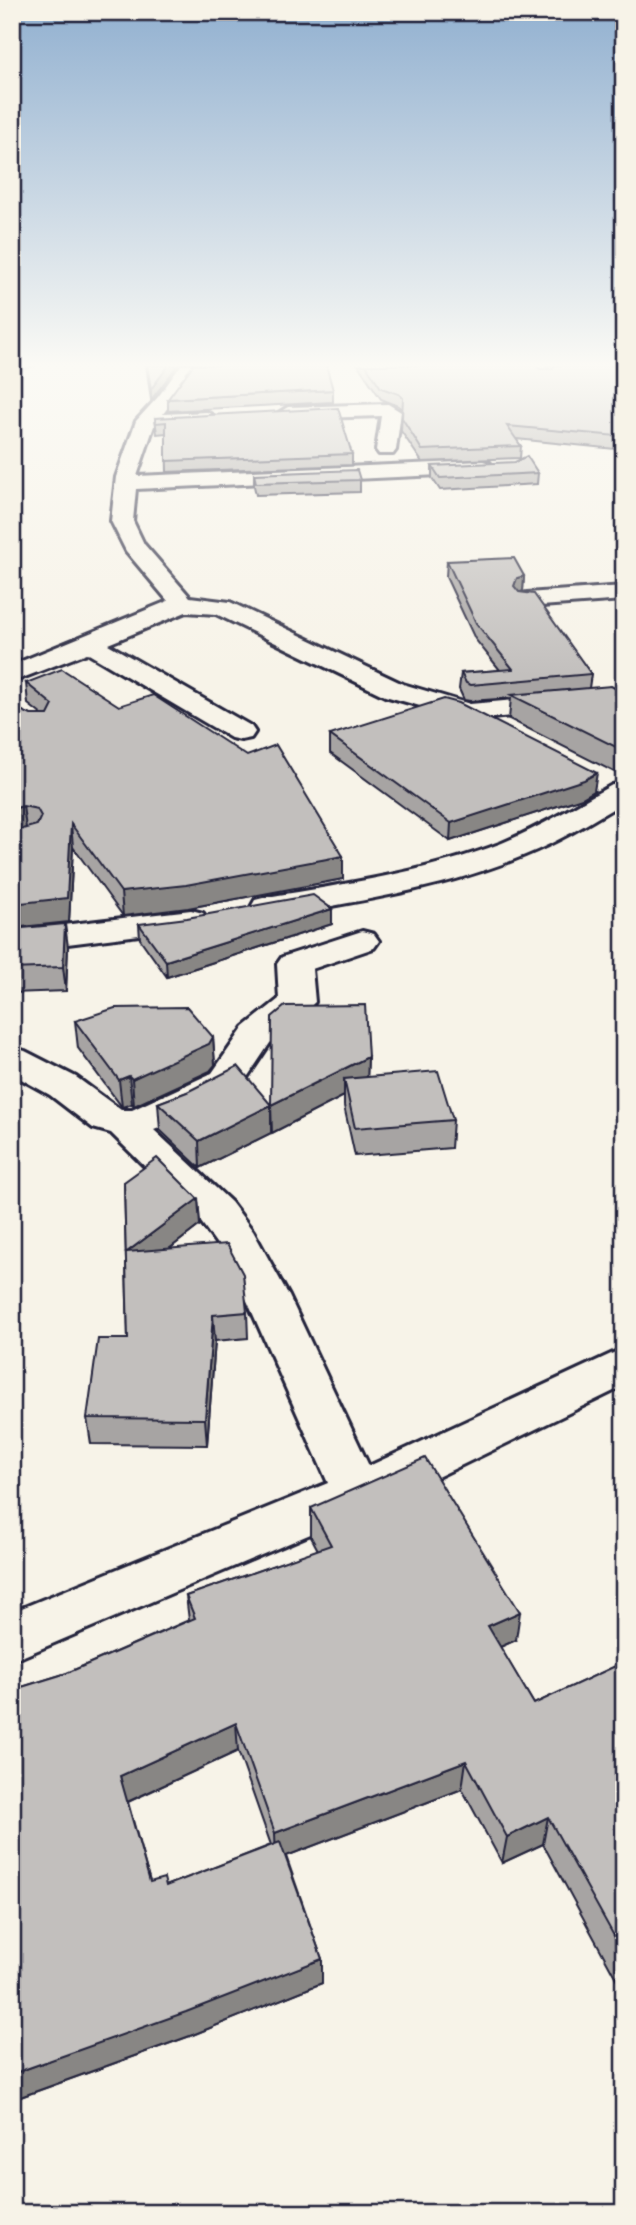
<svg xmlns="http://www.w3.org/2000/svg" width="636" height="2225" viewBox="0 0 636 2225" font-family="Mynerve,sans-serif">
  <style>
    .lines { fill: none; stroke-linecap: round; stroke-linejoin: round }
    .minor-casing { stroke: #22223b; stroke-width: 6 }
    .minor { fill: #f7f3e8; fill-rule: evenodd }
    .wall { fill: #a7a4a3; stroke: #22223b; stroke-width: 2; fill-rule: evenodd }
    .shaded-wall { fill: #888684; stroke: #22223b; stroke-width: 2 }
    .building { fill: #c2bfbd; stroke: #22223b; stroke-width: 2 }
  </style>
  <rect width="100%" height="100%" fill="#f7f3e8"/>
  <filter id="ink" filterUnits="userSpaceOnUse"><feTurbulence type="fractalNoise" baseFrequency=".0143" numOctaves="2"/><feDisplacementMap in="SourceGraphic" scale="14" xChannelSelector="R" yChannelSelector="G"/><feConvolveMatrix kernelMatrix="1 2 1 2 8 2 1 2 1" color-interpolation-filters="sRGB"/></filter>
  <g filter="url(#ink)">
    <g class="lines">
      <defs>
        <g id="minor">
          <polygon points="181,365 199,365 163,414 207,412 217,418 207,424 154,426 137,476 483,461 490,463 493,467 490,471 483,473 136,489 133,521 144,544 190,597 230,602 403,684 470,704 624,690 624,706 469,720 385,696 216,614 186,612 108,644 251,726 255,732 251,738 241,740 231,738 87,653 12,682 12,665 168,601 126,551 111,521 116,477 136,421 158,397"/>
          <polygon points="388,404 401,412 396,450 393,454 379,454 376,450 381,416 288,419 278,413 288,407"/>
          <polygon points="624,586 624,600 527,607 518,605 515,600 518,595 527,593"/>
          <path d="M624,783v19c-32,19 -64,39 -99,53 -81,34 -171,47 -258,62l-12,-3 -4,-7 4,-7 12,-3c79,-13 160,-25 235,-54 39,-16 74,-38 110,-58z"/>
          <polygon points="191,910 203,913 208,920 203,927 12,951 12,931"/>
          <polygon points="362,931 374,934 379,941 374,948 312,969 315,1002 270,1043 238,1091 188,1117 154,1130 231,1202 253,1231 289,1296 369,1466 624,1348 624,1386 388,1501 12,1661 12,1612 328,1483 245,1296 221,1250 201,1222 111,1133 93,1128 50,1095 12,1074 12,1047 25,1051 76,1077 121,1110 132,1110 212,1073 244,1027 279,999 277,964 282,957"/>
        </g>
      </defs>
      <use href="#minor" class="minor-casing"/>
      <use href="#minor" class="minor"/>
    </g>
    <g class="wall">
      <polygon points="146,365 178,365 151,400"/>
      <polygon points="358,365 535,365 540,369 551,369 546,365 624,365 624,431 615,449 516,439 521,446 520,458 422,462 401,431 402,410 399,406 381,399"/>
      <polygon points="333,390 333,402 168,411 168,399"/>
      <polygon points="155,418 352,454 352,465 167,472 166,433 157,434"/>
      <polygon points="432,466 538,473 537,484 440,490 432,478"/>
      <polygon points="254,474 360,480 360,492 256,495 254,486"/>
      <polygon points="447,561 524,576 523,591 520,592 591,674 589,688 624,693 624,777 509,719 511,698 470,701 464,700 459,689 461,673 500,670 475,639 446,577"/>
      <polygon points="26,683 343,856 343,879 188,908 123,916 73,847 69,922 12,928 17,709 31,715 42,715 28,704"/>
      <polygon points="330,735 594,791 582,798 450,841 330,753"/>
      <polygon points="139,924 332,924 167,977 140,939"/>
      <polygon points="12,929 68,947 66,991 12,993"/>
      <polygon points="75,1021 213,1037 215,1065 210,1071 134,1106 132,1104 122,1107 78,1048"/>
      <polygon points="368,1057 367,1077 453,1120 451,1148 355,1156 344,1106 344,1096 272,1133"/>
      <polygon points="187,1092 271,1133 200,1168 160,1130 158,1103"/>
      <polygon points="124,1182 198,1199 200,1225 169,1249 247,1312 248,1338 215,1341 207,1445 91,1444 87,1418 128,1339"/>
      <path d="M311,1508l205,132 -16,7 34,57 90,-42v331l-81,-149 -41,19 -40,-74 -176,67 36,103v24l-132,53 -178,64v-410l55,-17 122,-53 -3,-24 132,-46 -7,-13zM238,1751l33,94 -105,41 -16,-4 -22,-80z"/>
    </g>
    <g class="shaded-wall">
      <polygon points="12,365 36,365 12,374"/>
      <polygon points="169,365 178,365 151,400 151,389"/>
      <polygon points="624,422 624,431 615,449 617,436"/>
      <polygon points="524,576 523,591 516,594 514,586 517,578"/>
      <polygon points="597,773 594,791 582,798 450,841 451,823"/>
      <polygon points="23,806 26,828 12,833 12,809"/>
      <polygon points="71,824 73,847 69,922 12,928 12,904"/>
      <polygon points="343,856 343,879 188,908 123,916 121,892"/>
      <polygon points="332,909 332,924 167,977 166,961"/>
      <polygon points="65,924 68,947 66,991 63,967"/>
      <polygon points="213,1037 215,1065 210,1071 134,1106 132,1079"/>
      <polygon points="368,1057 367,1085 344,1079 344,1096 272,1133 271,1105"/>
      <polygon points="129,1076 132,1104 122,1107 119,1080"/>
      <polygon points="271,1105 271,1133 200,1168 199,1141"/>
      <polygon points="198,1199 200,1225 130,1279 127,1252"/>
      <polygon points="213,1315 215,1341 207,1445 205,1419"/>
      <polygon points="520,1612 516,1640 484,1654 488,1626"/>
      <polygon points="236,1723 238,1751 125,1803 120,1776"/>
      <polygon points="466,1761 462,1789 276,1860 275,1833"/>
      <polygon points="548,1817 543,1844 502,1863 507,1837"/>
      <polygon points="322,1959 322,1983 190,2036 12,2100 12,2074"/>
    </g>
    <g class="building">
      <polygon points="147,365 169,365 151,389"/>
      <polygon points="193,365 326,365 333,390 168,399"/>
      <polygon points="366,365 535,365 540,369 552,369 555,365 624,365 624,381 621,381 624,385 624,422 617,436 507,426 521,446 422,450 402,418 403,398 399,394 381,388"/>
      <polygon points="338,408 352,454 166,461 166,422 156,423 155,418"/>
      <polygon points="527,456 538,473 440,478 432,466 515,462"/>
      <polygon points="357,470 360,480 256,483 254,474"/>
      <polygon points="514,558 524,576 517,578 514,586 519,592 534,594 591,674 471,685 466,683 461,673 513,669 476,623 447,561"/>
      <polygon points="62,669 119,706 153,695 247,756 276,745 343,856 186,885 121,892 71,824 67,898 12,904 12,832 37,825 41,816 37,809 23,806 12,809 12,706 31,715 48,715 53,705 26,683"/>
      <polygon points="611,686 624,693 624,751 511,695"/>
      <polygon points="444,699 459,703 597,773 584,780 451,823 330,735"/>
      <polygon points="313,895 332,909 166,961 139,924 187,918"/>
      <polygon points="65,924 63,967 12,969 12,929"/>
      <polygon points="365,1005 368,1057 271,1105 272,1017 285,1006"/>
      <polygon points="187,1007 213,1037 209,1044 132,1079 129,1076 119,1080 75,1021 115,1008"/>
      <polygon points="238,1066 271,1105 199,1141 158,1103 187,1092"/>
      <polygon points="438,1071 453,1120 355,1128 344,1079"/>
      <polygon points="157,1158 198,1199 127,1252 227,1244 243,1274 247,1312 213,1315 205,1419 87,1418 98,1339 128,1339 124,1182"/>
      <polygon points="425,1458 520,1612 488,1626 534,1704 624,1662 624,1954 548,1817 507,1837 466,1761 275,1833 236,1723 120,1776 150,1882 164,1878 166,1886 280,1842 322,1959 186,2012 12,2074 12,1690 67,1673 195,1618 186,1596 331,1545 311,1508"/>
    </g>
  </g>
  <linearGradient id="sky" x2="0" y2="1"><stop stop-color="#91b0d0"/><stop offset="0.54" stop-color="#fbfaf5"/><stop offset="1" stop-color="#fbfaf5" stop-opacity="0"/></linearGradient>
  <rect width="636" height="676" fill="url(#sky)"/>
  <rect width="636" height="2225" fill="none" stroke="#f7f3e8" stroke-width="42"/>
  <rect x="21" y="21" width="594" height="2183" fill="none" stroke="#22223b" stroke-width="2.5" filter="url(#ink)"/>
</svg>
